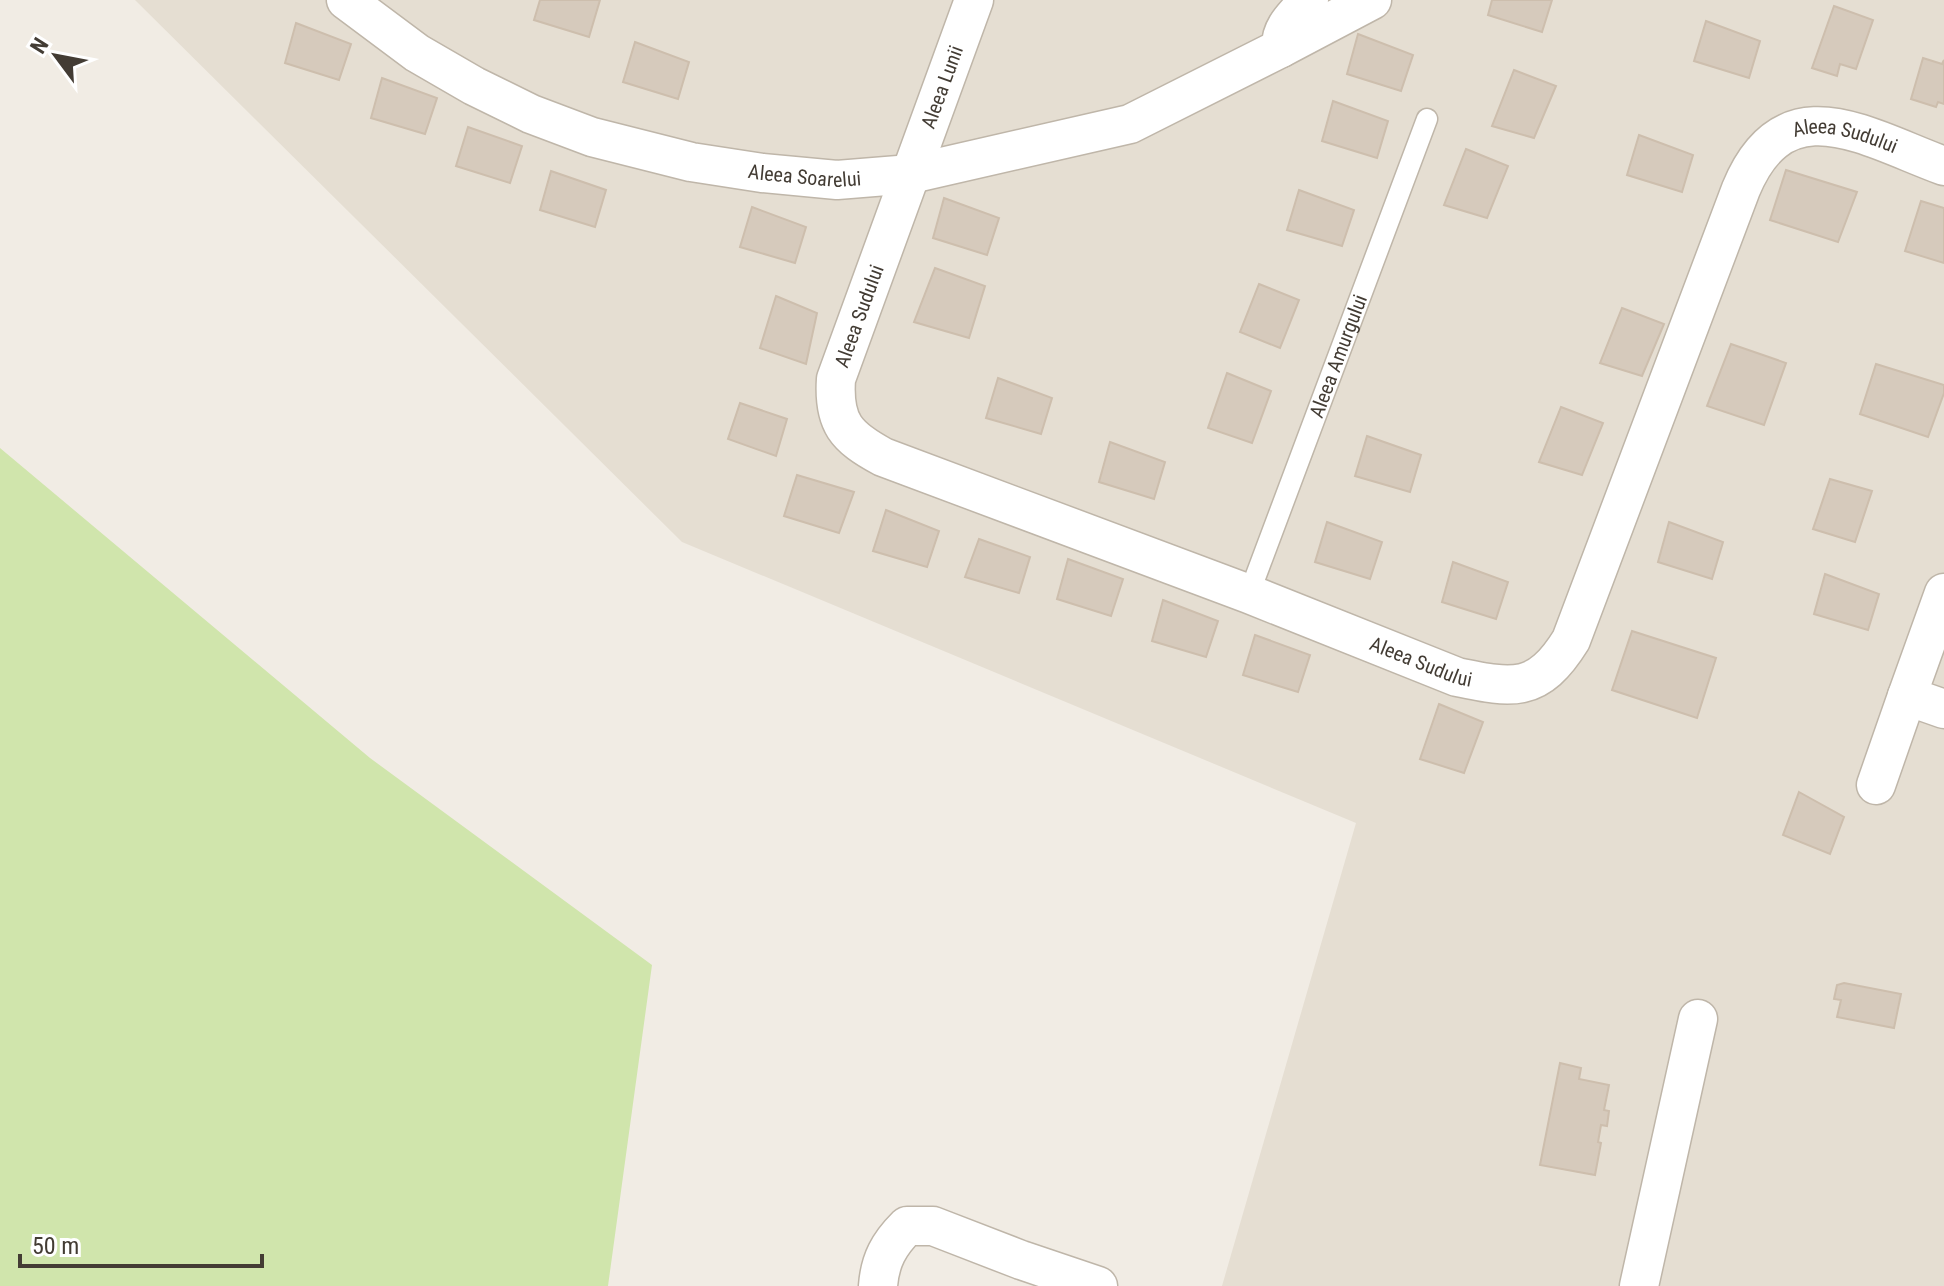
<svg xmlns="http://www.w3.org/2000/svg" width="1944" height="1286" viewBox="0 0 1944 1286" font-family="'Roboto Condensed',sans-serif">
  <style>
    .residential { fill: #e5ded2 }
    .green { fill: #d0e5ac }
    .building { fill: #d6cabc; stroke: #cdbead; stroke-width: 2 }
    .lines { fill: none; stroke-linecap: round; stroke-linejoin: round }
    .service-casing { stroke: #bfb6a9; stroke-width: 23 }
    .minor-casing { stroke: #bfb6a9; stroke-width: 41 }
    .service { stroke: #fff; stroke-width: 20 }
    .minor { stroke: #fff; stroke-width: 38 }
    .labels { text-anchor: middle; dominant-baseline: central; stroke-width: 6; stroke-linejoin: round; paint-order: stroke }
    .street-label { font-size: 20px; fill: #433c34; stroke: #fff }
  </style>
  <rect width="100%" height="100%" fill="#f1ece4"/>
  <polygon class="residential" points="135,0 1944,0 1944,1286 1222,1286 1356,823 682,542"/>
  <polygon class="green" points="0,448 370,758 652,965 608,1286 0,1286"/>
  <g class="building">
    <polygon points="540,0 600,0 589,37 534,20"/>
    <polygon points="1492,0 1552,0 1542,32 1488,15"/>
    <polygon points="1834,6 1873,20 1856,69 1840,64 1837,76 1812,68"/>
    <polygon points="1706,21 1760,41 1749,78 1694,61"/>
    <polygon points="296,23 351,44 339,80 285,63"/>
    <polygon points="1358,34 1413,55 1401,91 1347,74"/>
    <polygon points="635,42 689,62 678,99 623,82"/>
    <polygon points="1923,58 1942,64 1944,60 1944,104 1938,102 1936,107 1911,99"/>
    <polygon points="1514,70 1556,86 1534,138 1492,126"/>
    <polygon points="382,78 437,98 425,134 371,118"/>
    <polygon points="1333,101 1388,121 1377,158 1322,141"/>
    <polygon points="468,127 522,146 510,183 456,166"/>
    <polygon points="1639,135 1693,155 1682,192 1627,175"/>
    <polygon points="1466,149 1508,166 1487,218 1444,205"/>
    <polygon points="1786,170 1857,192 1838,242 1770,220"/>
    <polygon points="551,171 606,190 595,227 540,210"/>
    <polygon points="1299,190 1354,210 1342,246 1287,230"/>
    <polygon points="944,198 999,218 987,255 933,238"/>
    <polygon points="1921,201 1944,208 1944,263 1905,251"/>
    <polygon points="752,207 806,227 795,263 740,247"/>
    <polygon points="935,268 985,286 969,338 914,322"/>
    <polygon points="1259,284 1299,300 1280,348 1240,332"/>
    <polygon points="776,296 817,313 806,364 760,348"/>
    <polygon points="1622,308 1664,324 1642,376 1600,363"/>
    <polygon points="1731,344 1786,363 1764,425 1707,406"/>
    <polygon points="1876,364 1944,385 1944,393 1928,437 1860,414"/>
    <polygon points="1227,373 1271,391 1252,443 1208,428"/>
    <polygon points="998,378 1052,398 1041,434 986,418"/>
    <polygon points="740,403 787,419 776,456 728,439"/>
    <polygon points="1561,407 1603,423 1582,475 1539,462"/>
    <polygon points="1367,436 1421,455 1410,492 1355,476"/>
    <polygon points="1110,442 1165,462 1154,499 1099,482"/>
    <polygon points="797,475 854,492 839,533 784,516"/>
    <polygon points="1830,479 1872,491 1855,542 1813,529"/>
    <polygon points="886,510 939,531 927,567 873,551"/>
    <polygon points="1327,522 1382,542 1370,579 1315,562"/>
    <polygon points="1669,522 1723,542 1712,579 1658,562"/>
    <polygon points="979,539 1030,557 1019,593 965,577"/>
    <polygon points="1068,559 1123,579 1111,616 1057,599"/>
    <polygon points="1453,562 1508,582 1496,619 1442,602"/>
    <polygon points="1825,574 1879,594 1868,630 1814,614"/>
    <polygon points="1163,600 1218,621 1206,657 1152,641"/>
    <polygon points="1632,631 1716,658 1697,718 1612,690"/>
    <polygon points="1255,635 1310,655 1298,692 1243,675"/>
    <polygon points="1439,704 1483,722 1464,773 1420,759"/>
    <polygon points="1799,792 1844,817 1830,854 1783,835"/>
    <polygon points="1844,983 1901,994 1894,1028 1837,1017 1841,1000 1834,999 1837,985"/>
    <polygon points="1560,1063 1581,1068 1579,1079 1609,1085 1604,1110 1609,1111 1607,1126 1601,1125 1598,1142 1601,1143 1595,1175 1540,1165"/>
  </g>
  <g class="lines">
    <defs>
      <g id="service">
        <path id="s1" d="M1249,594l178,-475"/>
      </g>
      <g id="minor">
        <path id="s2" d="M346,0l71,53 57,33 57,28 61,23 99,25 71,11 75,7 74,-6 219,-50 151,-76c-1,-21 15,-33 28,-48"/>
        <path id="s3" d="M974,0l-138,379c-3,44 10,58 47,78l366,137 208,83c57,12 81,16 114,-37l170,-451c44,-106 124,-52 203,-23"/>
        <polyline points="1281,48 1372,0"/>
        <polyline points="1944,593 1907,696 1944,709"/>
        <polyline points="1876,785 1907,696"/>
        <path d="M878,1286c2,-26 11,-42 29,-60h26l88,34 77,26"/>
        <polyline points="1639,1286 1698,1019"/>
      </g>
    </defs>
    <use href="#service" class="service-casing"/>
    <use href="#minor" class="minor-casing"/>
    <use href="#service" class="service"/>
    <use href="#minor" class="minor"/>
  </g>
  <g class="labels">
    <g class="street-label">
      <text transform="translate(942 87) rotate(-70)">Aleea Lunii</text>
      <text stroke="none"><textPath href="#s3" startOffset="1866">Aleea Sudului</textPath></text>
      <text stroke="none"><textPath href="#s2" startOffset="500">Aleea Soarelui</textPath></text>
      <text transform="translate(859 316) rotate(-70)">Aleea Sudului</text>
      <text stroke="none"><textPath href="#s1" startOffset="254">Aleea Amurgului</textPath></text>
      <text stroke="none"><textPath href="#s3" startOffset="1078">Aleea Sudului</textPath></text>
    </g>
  </g>
  <g transform="translate(56 56) rotate(302)" stroke="#ffffff" stroke-width="6" paint-order="stroke">
  <path d="M0-6L14 30L0 20L-14 30Z" fill="#433c34"/>
  <text y="-12" font-size="22" font-weight="bold" text-anchor="middle" fill="#433c34">N</text>
  </g>
  <path d="M20 1254v12h242v-12" fill="none" stroke="#433c34" stroke-width="4"/>
  <text x="32" y="1254" font-size="24" fill="#433c34" stroke="#ffffff" stroke-width="6" paint-order="stroke">50 m</text>
</svg>
